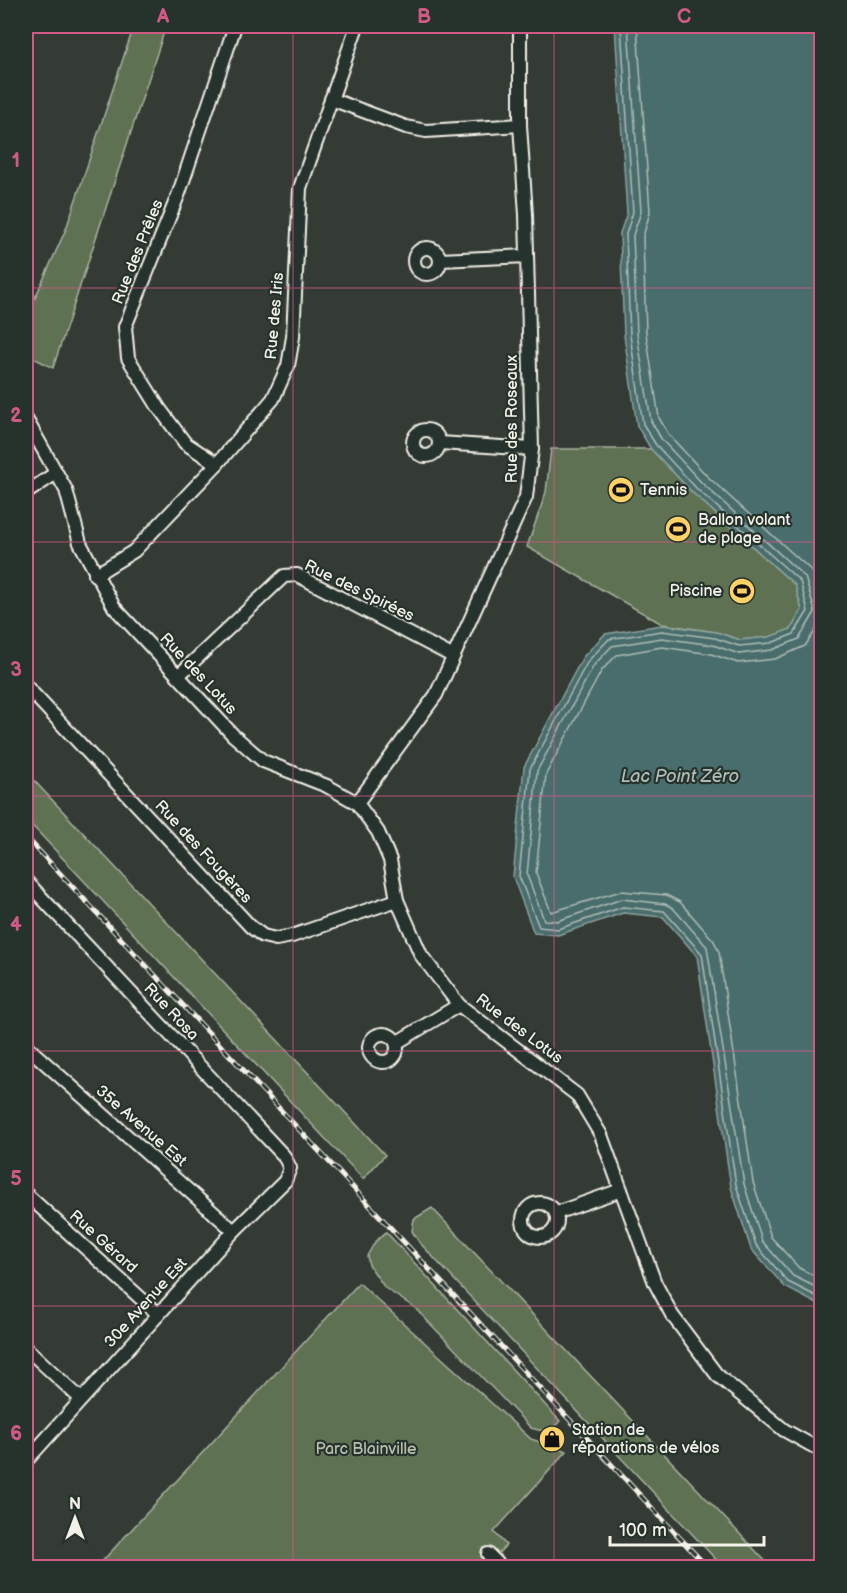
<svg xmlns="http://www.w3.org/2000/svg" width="847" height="1593" viewBox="0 0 847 1593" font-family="'Balsamiq Sans',sans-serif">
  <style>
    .green { fill: #5f7153; stroke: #aab19e; stroke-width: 1.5 }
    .water { fill: #486d6c; stroke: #8da29e; stroke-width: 1.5 }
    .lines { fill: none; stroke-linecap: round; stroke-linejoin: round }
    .shore { stroke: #afbcb6; stroke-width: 1.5 }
    .street-casing { stroke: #f4f1e8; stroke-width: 16 }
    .street { stroke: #26332d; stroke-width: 12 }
    .rail-casing { stroke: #f4f1e8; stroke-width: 5 }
    .rail { stroke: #26332d; stroke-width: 3; stroke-dasharray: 9; stroke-linecap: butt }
    .grid { fill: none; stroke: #d15985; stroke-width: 1.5; stroke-opacity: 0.55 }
    .labels { text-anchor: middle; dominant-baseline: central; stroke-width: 4.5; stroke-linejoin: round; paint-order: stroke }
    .street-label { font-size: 16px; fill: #f4f1e8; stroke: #26332d }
    .poi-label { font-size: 16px; fill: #f4f1e8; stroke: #26332d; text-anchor: start }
    .park-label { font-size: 16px; fill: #b8beac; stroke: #26332d }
    .water-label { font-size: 18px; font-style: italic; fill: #afbcb6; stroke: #26332d }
    .neatline { fill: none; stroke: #d15985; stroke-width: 2 }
    .grid-label { font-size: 20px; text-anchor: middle; font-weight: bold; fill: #d15985 }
  </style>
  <rect width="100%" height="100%" fill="#343b35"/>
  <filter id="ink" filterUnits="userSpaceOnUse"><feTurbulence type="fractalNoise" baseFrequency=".0167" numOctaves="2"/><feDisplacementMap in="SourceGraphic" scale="12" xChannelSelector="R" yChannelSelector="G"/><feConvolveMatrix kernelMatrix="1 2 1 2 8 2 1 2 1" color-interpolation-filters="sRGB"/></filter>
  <g filter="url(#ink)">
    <g class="green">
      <polygon points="134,26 166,26 53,368 26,354 26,318 66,229"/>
      <polygon points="551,449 651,449 693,493 795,585 802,610 791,629 770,637 740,640 716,632 662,624 527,547 546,492"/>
      <polygon points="26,772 385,1155 363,1179 26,819"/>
      <polygon points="432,1208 771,1567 723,1567 419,1242 412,1231 414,1219"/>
      <path d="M386,1232l174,189c-11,12 -15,11 -29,7l-116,-120 -30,-20 -16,-23 -2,-9 8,-14z"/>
      <polygon points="359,1283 531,1439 567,1451 494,1532 506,1545 486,1567 96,1568"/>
    </g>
    <polygon class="water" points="615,26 821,26 821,1306 785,1287 751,1249 731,1187 697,956 663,917 623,913 558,935 534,933 513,877 524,767 583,657 605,634 662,625 716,632 740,640 769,637 791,629 802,610 795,585 693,493 651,449 637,426 624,335 620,233 627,213"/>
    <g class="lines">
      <g class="shore">
        <polyline points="621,26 633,212 626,234 630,335 643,424 656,445 697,489 800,581 808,611 794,634 771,643 739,646 715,638 662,631 609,639 588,661 530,769 519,876 539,927 558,929 623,907 664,911 702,954 736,1185 756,1245 788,1282 822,1299"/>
        <polyline points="628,26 641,212 633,235 637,334 651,421 662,440 702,483 805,577 815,612 799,639 772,650 739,654 713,645 662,638 612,646 594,665 537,771 527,875 544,920 557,921 622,899 665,904 673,908 707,947 744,1184 762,1241 793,1276 822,1290"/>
        <polyline points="637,26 650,212 643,237 646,333 659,418 669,435 708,477 812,571 822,597"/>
        <polyline points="822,621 805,646 775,659 738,663 711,654 662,647 617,655 602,670 546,774 536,873 551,912 621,891 666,895 680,902 714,941 719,952 753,1182 771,1237 799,1268 822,1280"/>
      </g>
      <defs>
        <g id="street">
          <polyline points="331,99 406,127 426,131 520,125"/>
          <circle cx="427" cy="261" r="13"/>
          <polyline points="440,260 527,256"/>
          <polyline points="26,419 66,490 80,543 114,607 233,735 263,761 327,786 357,803 378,832 390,860 397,900 421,955 459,1005 577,1095 601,1135 655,1283 672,1315 717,1375 784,1430 822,1451"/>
          <circle cx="426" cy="443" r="13"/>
          <polyline points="440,443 532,449"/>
          <polyline points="217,464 185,443 159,408 128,358 125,327 179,193 235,26"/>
          <polyline points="26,493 56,473"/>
          <polyline points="95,575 134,551 217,464 273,399 288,366 293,337 300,188 357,26"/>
          <polyline points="178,676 284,576 297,575 452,656"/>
          <polyline points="26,686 251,927 263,936 276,939 292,936 397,900"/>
          <polyline points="357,803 436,695 526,497 532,449 526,215 520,125 520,26"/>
          <polyline points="26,881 284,1156 290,1168 285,1181 234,1231 26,1461"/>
          <circle cx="383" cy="1048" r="14"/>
          <polyline points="396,1043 459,1005"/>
          <polyline points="26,1046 234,1231"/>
          <polyline points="26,1194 158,1314"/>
          <circle cx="540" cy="1220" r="17"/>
          <polyline points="556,1213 621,1190"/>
          <polyline points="26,1348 81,1399"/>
          <polyline points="488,1554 502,1568"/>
        </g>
      </defs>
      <use href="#street" class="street-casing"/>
      <use href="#street" class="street"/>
      <defs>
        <polyline id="rail" points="26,837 708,1568"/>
      </defs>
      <use href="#rail" class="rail-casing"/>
      <use href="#rail" class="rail"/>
    </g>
  </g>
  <path class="grid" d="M293,26v1542M554,26v1542M26,288h796M26,542h796M26,796h796M26,1051h796M26,1306h796"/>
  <defs>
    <symbol id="stadium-disc" viewBox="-11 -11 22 22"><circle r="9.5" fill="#ffd166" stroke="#26332d"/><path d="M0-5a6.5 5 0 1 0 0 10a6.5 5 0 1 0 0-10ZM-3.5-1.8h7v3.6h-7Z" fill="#111"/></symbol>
    <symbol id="shop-disc" viewBox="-11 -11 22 22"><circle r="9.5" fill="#ffd166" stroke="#26332d"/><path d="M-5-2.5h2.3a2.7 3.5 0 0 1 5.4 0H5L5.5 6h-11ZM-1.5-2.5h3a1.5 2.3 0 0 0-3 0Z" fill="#111"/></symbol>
  </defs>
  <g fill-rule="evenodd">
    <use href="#stadium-disc" x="606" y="475" width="30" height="30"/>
    <use href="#stadium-disc" x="663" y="514" width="30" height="30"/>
    <use href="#stadium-disc" x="727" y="576" width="30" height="30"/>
    <use href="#shop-disc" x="537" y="1424" width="30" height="30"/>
  </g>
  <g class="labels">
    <g class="street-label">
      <text transform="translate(138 252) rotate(-68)">Rue des Prêles</text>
      <text transform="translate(275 316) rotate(-85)">Rue des Iris</text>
      <text transform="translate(512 419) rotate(-90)">Rue des Roseaux</text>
      <text transform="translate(359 591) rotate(26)">Rue des Spirées</text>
      <text transform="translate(198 674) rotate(47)">Rue des Lotus</text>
      <text transform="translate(203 852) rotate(47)">Rue des Fougères</text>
      <text transform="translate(171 1012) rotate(47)">Rue Rosa</text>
      <text transform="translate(519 1029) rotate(37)">Rue des Lotus</text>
      <text transform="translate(141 1126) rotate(41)">35e Avenue Est</text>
      <text transform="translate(103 1242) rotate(42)">Rue Gérard</text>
      <text transform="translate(146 1303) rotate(-48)">30e Avenue Est</text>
    </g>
    <g class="poi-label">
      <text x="640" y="490">Tennis</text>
      <text x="698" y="520">Ballon volant<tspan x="698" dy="18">de plage</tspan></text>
      <text x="722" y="591" text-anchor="end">Piscine</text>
      <text x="572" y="1430">Station de<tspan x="572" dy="18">réparations de vélos</tspan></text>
    </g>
    <g class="park-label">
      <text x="366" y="1449">Parc Blainville</text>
    </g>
    <g class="water-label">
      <text x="680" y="776">Lac Point Zéro</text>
    </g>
  </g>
  <rect width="847" height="1593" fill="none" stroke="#26332d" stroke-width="66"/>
  <g transform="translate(75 1518)" stroke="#26332d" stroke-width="4.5" paint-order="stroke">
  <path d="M0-4.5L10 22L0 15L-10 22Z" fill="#f4f1e8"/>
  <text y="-9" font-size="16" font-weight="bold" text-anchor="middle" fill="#f4f1e8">N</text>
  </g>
  <path d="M610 1536v9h154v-9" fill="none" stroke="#f4f1e8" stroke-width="3"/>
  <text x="619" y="1536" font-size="18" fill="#f4f1e8" stroke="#26332d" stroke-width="4.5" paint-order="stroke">100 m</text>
  <rect x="33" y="33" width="781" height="1527" class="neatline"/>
  <g class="grid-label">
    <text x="163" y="23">A</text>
    <text x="424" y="23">B</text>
    <text x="684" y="23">C</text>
    <text x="16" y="167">1</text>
    <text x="16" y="422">2</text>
    <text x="16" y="676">3</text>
    <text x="16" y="931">4</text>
    <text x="16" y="1185">5</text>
    <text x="16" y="1440">6</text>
  </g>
</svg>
